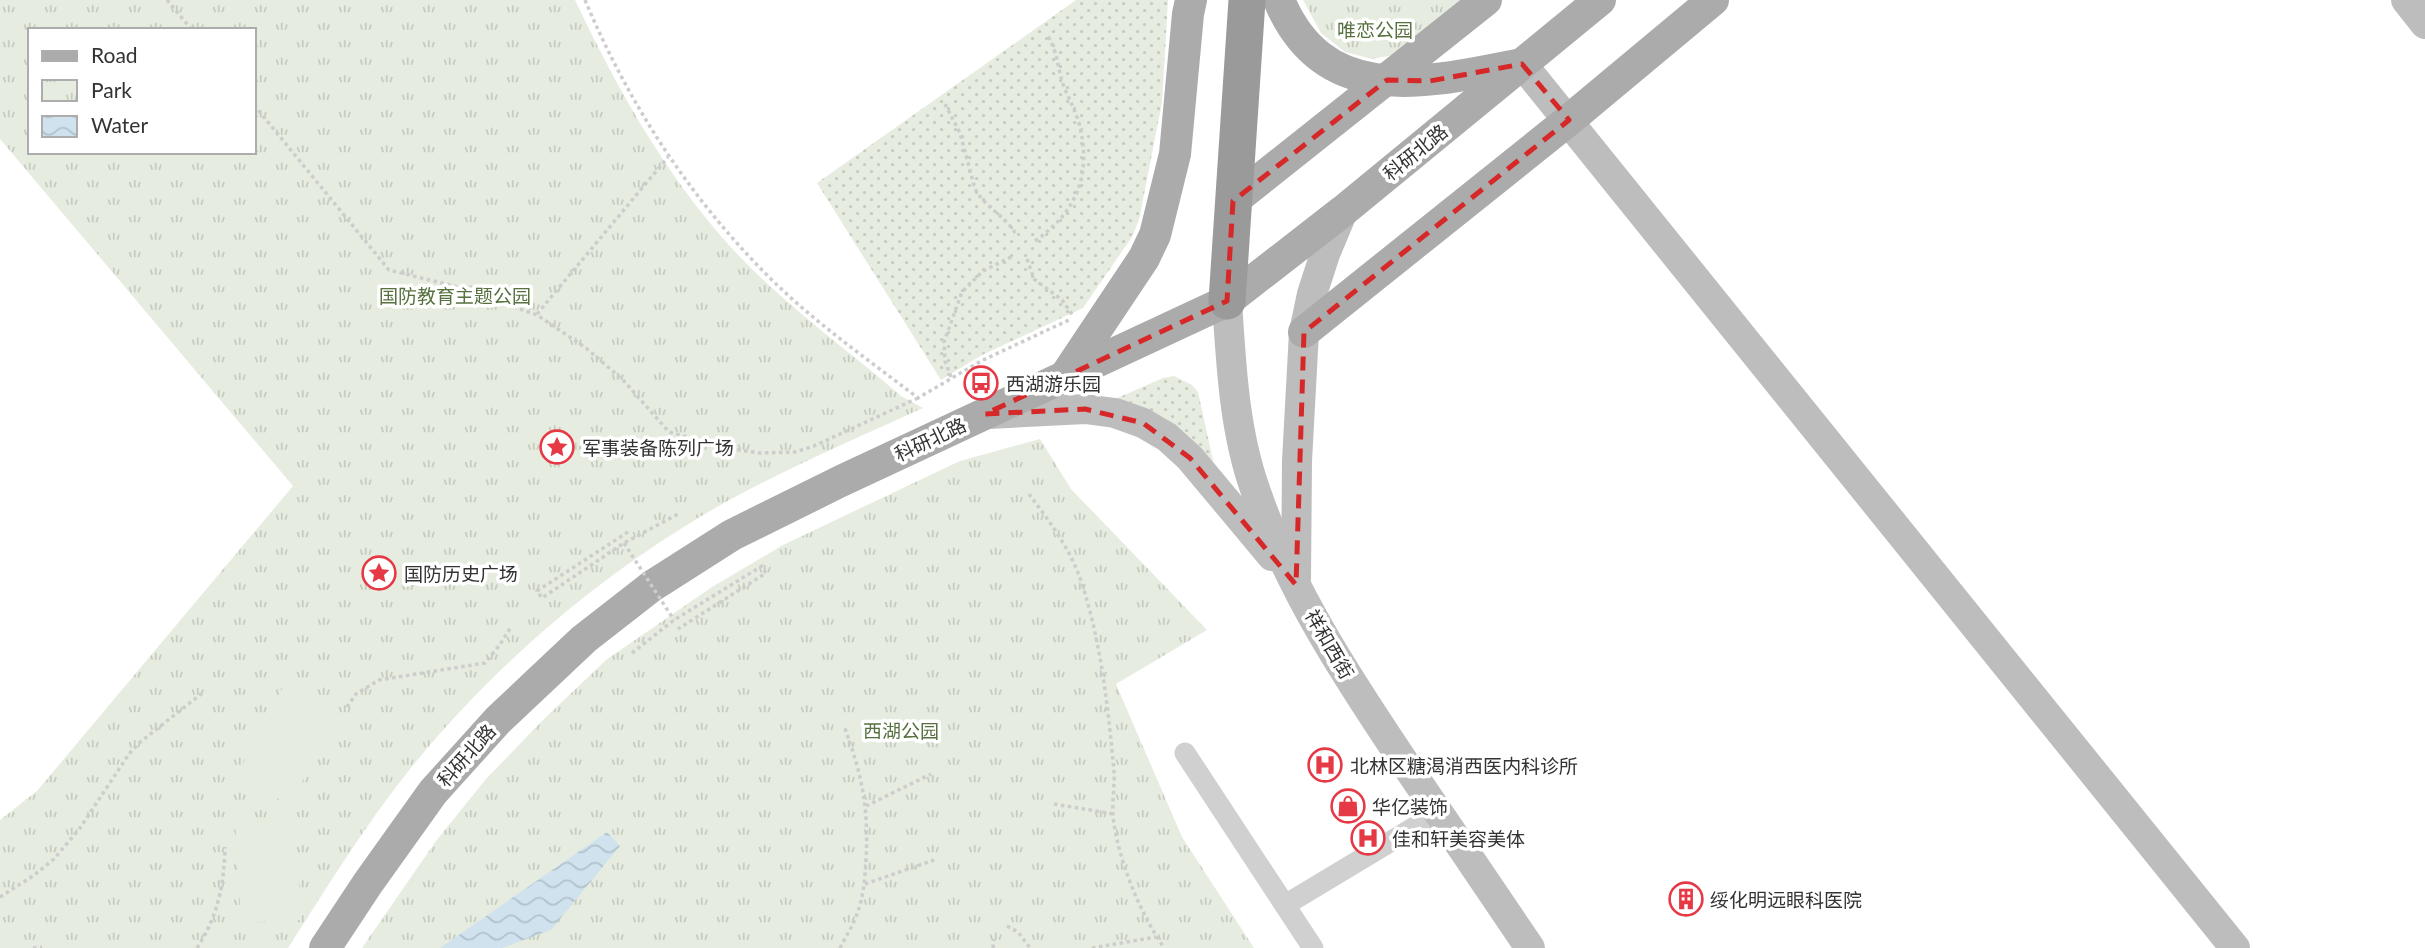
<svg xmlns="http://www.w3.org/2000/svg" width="2425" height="948" viewBox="0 0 2425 948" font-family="Lato,'Noto Sans SC',sans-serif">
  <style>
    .grass { fill: url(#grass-dots) }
    .park { fill: url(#park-tufts); fill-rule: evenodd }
    .pitch { fill: #e6ecdf }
    .water { fill: url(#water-waves) }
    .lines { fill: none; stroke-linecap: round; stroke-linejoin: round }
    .path { stroke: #cdcdcd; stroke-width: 3.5; stroke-dasharray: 3.5 3.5; stroke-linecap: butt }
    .street { stroke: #d0d0d0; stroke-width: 21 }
    .secondary { stroke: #bdbdbd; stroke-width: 30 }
    .primary { stroke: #ababab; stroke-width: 32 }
    .highway { stroke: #9a9a9a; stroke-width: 37 }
    .path-bridge { stroke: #cdcdcd; stroke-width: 3.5; stroke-dasharray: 3.5 3.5; stroke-linecap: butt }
    .marked { fill: none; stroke: #d62828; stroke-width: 5; stroke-dasharray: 14 9; stroke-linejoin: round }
    .labels { text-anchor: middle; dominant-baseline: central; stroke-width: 7; stroke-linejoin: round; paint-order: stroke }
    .park-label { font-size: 19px; fill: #56703f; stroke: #fff }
    .street-label { font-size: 19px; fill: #333; stroke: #fff }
    .poi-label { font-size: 19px; fill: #333; stroke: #fff; text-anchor: start }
  </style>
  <defs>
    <pattern id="grass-dots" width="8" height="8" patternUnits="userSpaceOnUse" patternTransform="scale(1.75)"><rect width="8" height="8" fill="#e6ecdf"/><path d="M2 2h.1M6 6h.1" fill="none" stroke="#c6cbc0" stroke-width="1.8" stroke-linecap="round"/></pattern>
    <pattern id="park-tufts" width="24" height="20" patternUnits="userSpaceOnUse" patternTransform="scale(1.75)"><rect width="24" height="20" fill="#e6ecdf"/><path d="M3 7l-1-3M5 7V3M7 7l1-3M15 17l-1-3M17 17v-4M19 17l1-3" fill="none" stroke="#c6cbc0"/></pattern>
    <pattern id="water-waves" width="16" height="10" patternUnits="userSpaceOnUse" patternTransform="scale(1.75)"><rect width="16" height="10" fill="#cfe2ee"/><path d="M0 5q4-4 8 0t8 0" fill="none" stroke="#b2c2cd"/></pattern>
  </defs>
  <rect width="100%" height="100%" fill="#fff"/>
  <g class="grass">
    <polygon points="1076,0 1168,0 1162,102 1139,220 1132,237 1083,308 982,355 941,380 817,183"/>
    <path d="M1174,376l18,9 6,7 16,73c-15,-16 -29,-35 -48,-46 -16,-10 -34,-14 -51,-20l48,-21z"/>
  </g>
  <g class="park">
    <path d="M0,0h575c42,88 88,171 153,244 51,57 115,102 173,152l22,12c-81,37 -165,72 -241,120 -102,64 -196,147 -272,241 -45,56 -83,118 -122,179h-288v-128l37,-29 256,-305 -293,-347zM30,30h224v122h-224z"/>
    <polygon points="1303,0 1479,0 1405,53 1372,59 1345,52 1321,33"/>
    <polygon points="1040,439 1071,489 1207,630 1116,684 1182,837 1254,948 362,948 436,841 486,779 541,722 606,660 712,587 783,545 960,461"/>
  </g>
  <g class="pitch">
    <polygon points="284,685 338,713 290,805 236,777"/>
    <polygon points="295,817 301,920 241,923 235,820"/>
  </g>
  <polygon class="water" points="607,832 620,846 551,930 502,948 440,948"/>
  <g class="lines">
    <g class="path">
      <polyline points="167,0 192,30"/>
      <path d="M585,0c43,102 102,194 180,273 46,47 101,85 153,125l63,-37 90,-42"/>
      <path d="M945,104l15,29 15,56c10,18 30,27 41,45"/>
      <polyline points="254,105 389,270 454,286 537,315 586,348 623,380 669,432 725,448 760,453 795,452 814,446 918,398"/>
      <path d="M1035,241c43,-30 57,-68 44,-118 -4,-13 -10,-24 -15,-36 -7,-19 -5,-31 -16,-51"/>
      <polyline points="1027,259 1034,279 1062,300 1074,317"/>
      <polyline points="537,314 668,157"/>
      <polyline points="951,377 945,361 944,342 962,292 983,271 1013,256"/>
      <path d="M1029,494c20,27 41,54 52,87 20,60 27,126 33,190 1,17 -3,36 0,53 7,43 26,88 50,124"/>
      <polyline points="628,532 537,591 542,598 624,543 680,513"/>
      <polyline points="632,653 674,620 762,566 766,573 678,629"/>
      <polyline points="347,707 356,694 379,680 485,663 499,646 511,627"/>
      <polyline points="1054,804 1114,814"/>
      <polyline points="866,806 931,774"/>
      <polyline points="865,884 934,860"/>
      <polyline points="0,897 33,876 54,859 80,828 129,754 139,743 205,691"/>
      <polyline points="1007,926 1018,932 1030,948"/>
      <polyline points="33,948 42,947"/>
      <path d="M197,948c21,-32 27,-63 28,-101"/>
      <path d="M840,948c5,-10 11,-19 15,-29 8,-18 10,-39 11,-59 3,-51 -4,-86 -22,-134"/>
      <polyline points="993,948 994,939"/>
      <polyline points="1092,948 1156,937"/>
    </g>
    <g class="street">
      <polyline points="1185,753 1313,948"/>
      <polyline points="1285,905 1438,813"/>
    </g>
    <g class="secondary">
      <polyline points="2406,0 2425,24"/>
      <polyline points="1522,64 2235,948"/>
      <path d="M1227,301c4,62 7,129 28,188 33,98 90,185 147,270 43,63 86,126 128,189"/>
      <polyline points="989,414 1085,409 1115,413 1143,423 1167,437 1190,458 1272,556"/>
      <polyline points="1296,578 1297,461 1304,332 1312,294 1325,254 1343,211"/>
    </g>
    <g class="primary">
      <path d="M1279,0c45,108 146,83 238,65"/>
      <polyline points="1233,201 1486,0"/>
      <polyline points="1304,332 1569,120 1713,0"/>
      <polyline points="1066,375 1144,258 1155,235 1175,154 1188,14 1191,0"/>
      <polyline points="325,948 368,883 433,792 498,720 584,639 652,586 732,535 841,481 1227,301 1343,211 1600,0"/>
    </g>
    <polyline class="highway" points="1227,301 1247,0"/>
    <polyline class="path-bridge" points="624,543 674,620"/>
  </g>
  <path class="marked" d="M1522,64l47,56 -265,212 -8,253 -106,-127 -47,-35 -58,-14 -100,5 242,-113 6,-100 154,-121 43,1z"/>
  <defs>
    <symbol id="bus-ring" viewBox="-11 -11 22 22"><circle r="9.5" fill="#fff" stroke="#e63946" stroke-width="1.5"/><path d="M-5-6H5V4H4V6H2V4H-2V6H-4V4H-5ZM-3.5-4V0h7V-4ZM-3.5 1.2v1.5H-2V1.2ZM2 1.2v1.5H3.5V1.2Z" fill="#e63946"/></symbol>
    <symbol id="sight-ring" viewBox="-11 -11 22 22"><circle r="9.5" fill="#fff" stroke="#e63946" stroke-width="1.5"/><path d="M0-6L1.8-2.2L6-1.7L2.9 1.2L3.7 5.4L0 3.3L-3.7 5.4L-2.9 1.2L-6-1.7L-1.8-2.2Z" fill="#e63946"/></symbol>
    <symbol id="hospital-ring" viewBox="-11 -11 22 22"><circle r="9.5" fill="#fff" stroke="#e63946" stroke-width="1.5"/><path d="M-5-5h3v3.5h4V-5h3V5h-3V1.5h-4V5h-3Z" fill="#e63946"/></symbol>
    <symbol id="shop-ring" viewBox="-11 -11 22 22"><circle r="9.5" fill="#fff" stroke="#e63946" stroke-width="1.5"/><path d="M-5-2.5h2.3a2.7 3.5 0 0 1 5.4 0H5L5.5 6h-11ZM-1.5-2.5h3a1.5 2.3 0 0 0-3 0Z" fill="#e63946"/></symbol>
    <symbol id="building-ring" viewBox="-11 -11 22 22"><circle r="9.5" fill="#fff" stroke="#e63946" stroke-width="1.5"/><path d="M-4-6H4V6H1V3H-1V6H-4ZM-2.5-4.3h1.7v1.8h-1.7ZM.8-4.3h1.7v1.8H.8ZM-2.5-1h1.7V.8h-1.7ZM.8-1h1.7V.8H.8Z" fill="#e63946"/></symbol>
  </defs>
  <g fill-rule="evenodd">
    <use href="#bus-ring" x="962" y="364" width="38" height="38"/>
    <use href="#sight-ring" x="538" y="428" width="38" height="38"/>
    <use href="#sight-ring" x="360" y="554" width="38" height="38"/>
    <use href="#hospital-ring" x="1306" y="746" width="38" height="38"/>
    <use href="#shop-ring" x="1329" y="787" width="38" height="38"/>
    <use href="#hospital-ring" x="1349" y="819" width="38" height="38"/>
    <use href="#building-ring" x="1667" y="880" width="38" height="38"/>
  </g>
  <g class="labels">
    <g class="park-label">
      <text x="1375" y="29">唯恋公园</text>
      <text x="455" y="295">国防教育主题公园</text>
      <text x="901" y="730">西湖公园</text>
    </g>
    <g class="street-label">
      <text transform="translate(1415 152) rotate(-39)">科研北路</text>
      <text transform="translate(930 439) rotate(-25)">科研北路</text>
      <text transform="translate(1330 644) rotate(60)">祥和西街</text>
      <text transform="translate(466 755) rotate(-48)">科研北路</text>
    </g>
    <g class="poi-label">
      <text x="1006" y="383">西湖游乐园</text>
      <text x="582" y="447">军事装备陈列广场</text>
      <text x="404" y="573">国防历史广场</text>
      <text x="1350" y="765">北林区糖渴消西医内科诊所</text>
      <text x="1372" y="806">华亿装饰</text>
      <text x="1392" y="838">佳和轩美容美体</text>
      <text x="1710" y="899">绥化明远眼科医院</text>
    </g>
  </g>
  <rect x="28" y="28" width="228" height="126" fill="#ffffff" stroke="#adadad" stroke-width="2"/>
  <rect x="42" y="51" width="35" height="10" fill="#ababab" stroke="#adadad" stroke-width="2"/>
  <text x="91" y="63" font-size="21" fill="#333333">Road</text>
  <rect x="42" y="80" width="35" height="21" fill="url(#park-tufts)" stroke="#adadad" stroke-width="2"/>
  <text x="91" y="98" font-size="21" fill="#333333">Park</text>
  <rect x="42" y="116" width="35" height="21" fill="url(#water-waves)" stroke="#adadad" stroke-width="2"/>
  <text x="91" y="133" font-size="21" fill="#333333">Water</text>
</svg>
